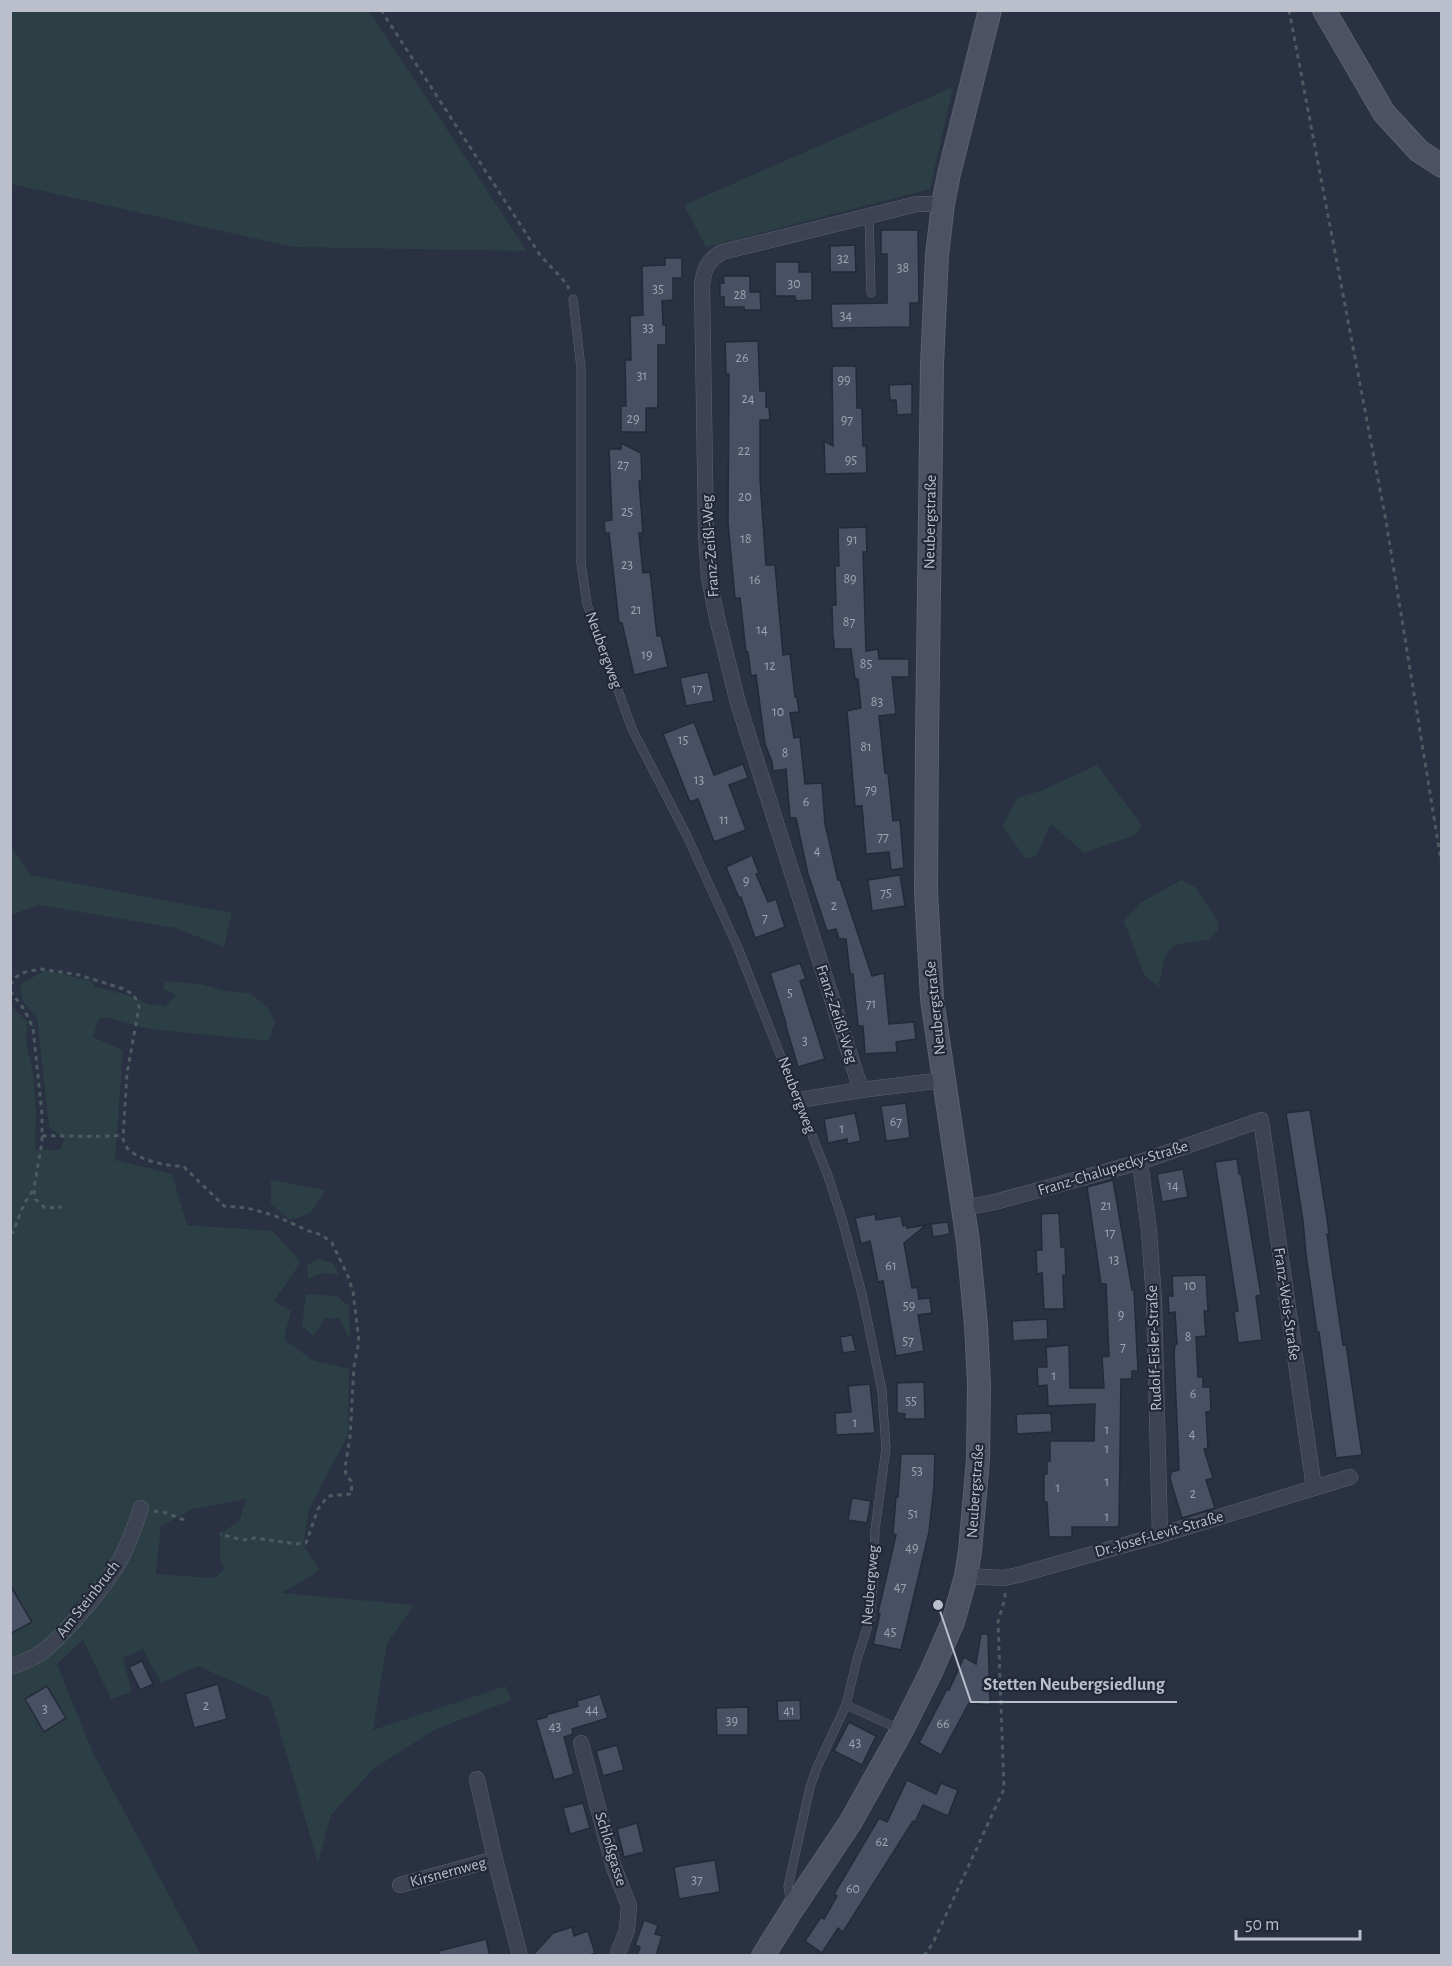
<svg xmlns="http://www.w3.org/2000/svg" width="1452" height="1966" viewBox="0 0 1452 1966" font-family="'Alegreya Sans',sans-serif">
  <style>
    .green { fill: #2c3f44; fill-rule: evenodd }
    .building { fill: #485063; stroke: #242a39; stroke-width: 1.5 }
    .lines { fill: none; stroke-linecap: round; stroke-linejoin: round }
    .lane-casing { stroke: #5b616f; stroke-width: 9 }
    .street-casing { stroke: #5b616f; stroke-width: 16 }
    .secondary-casing { stroke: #5b616f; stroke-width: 24 }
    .path { stroke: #4b5c61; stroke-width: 3; stroke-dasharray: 4.5 4.5; stroke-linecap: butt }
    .lane { stroke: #3d4352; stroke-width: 8 }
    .street { stroke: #3d4352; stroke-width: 15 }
    .secondary { stroke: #4c5264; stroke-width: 22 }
    .labels { text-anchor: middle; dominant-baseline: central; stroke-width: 4.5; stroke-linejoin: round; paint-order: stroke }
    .number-label { font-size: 14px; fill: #9ea3b1 }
    .street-label { font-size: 16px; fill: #babfcb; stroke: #222837 }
    .leader { fill: none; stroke: #babfcb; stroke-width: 2 }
    .callout-dot { fill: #babfcb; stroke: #222837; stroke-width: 2 }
    .callout-label { font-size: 18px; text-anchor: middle; font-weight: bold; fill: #babfcb; stroke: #222837; stroke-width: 4.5; stroke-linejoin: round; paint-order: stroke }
  </style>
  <rect width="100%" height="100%" fill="#293142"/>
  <g class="green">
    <polygon points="10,11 369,11 527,251 293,247 11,184"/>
    <polygon points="953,87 930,189 706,247 684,205"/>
    <polygon points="1097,765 1142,826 1135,835 1084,853 1051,824 1036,856 1026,859 1002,826 1017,798 1043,790"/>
    <polygon points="11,848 15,852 31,875 232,913 224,947 175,928 39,905 11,915"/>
    <path d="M1181,880l13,6 24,35 1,8 -10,11c-44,5 -42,3 -50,47l-15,-12 -20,-54 16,-18z"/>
    <path d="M45,970l46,11 4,6 32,8 21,9 17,2 11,-11 -13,-6 2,-8 36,3 25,7 24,2 17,14 8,16 -7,18 -119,-12 -40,-11h-10l-6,19 30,13 -8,110 57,14 15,51 86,6 28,31 -27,39 17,10 -7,28 28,21 37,9 -1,66 -39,74 -6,36 17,25 -38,23 132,12 -27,38 -14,87 133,-44 5,14 -77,30 -62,40 -41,45 -13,48 -48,-165 -72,-32 -37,17 -18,-34 -20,9 9,34 -21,7 -28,-59 -26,24 36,89 108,202 -189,1 -1,-4 -1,-948 17,18 -1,20 7,31 3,39 -1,38h25l4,-11 -15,-12 -12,-111 -14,-14 -3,-17zM246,1499l-6,21 -20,14v22l4,14 -10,8 -58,-4 5,-48 32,-17z"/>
    <path d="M271,1180l54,10c-11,19 -13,27 -36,29l-18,-15z"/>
    <polygon points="319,1259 334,1264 339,1275 321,1273 308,1279 307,1265"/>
    <polygon points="306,1294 337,1296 349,1306 350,1339 339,1318 325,1318 314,1336 302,1326"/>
  </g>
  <g class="building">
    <polygon points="881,230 918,230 919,303 910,303 910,327 832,328 831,304 887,303 887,254 881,254"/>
    <polygon points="855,245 856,272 830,272 830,246"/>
    <polygon points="665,258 682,258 682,278 673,278 673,300 662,301 663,325 666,325 666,345 658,345 658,408 646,408 646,432 621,432 621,406 626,406 625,360 631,360 630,316 643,315 642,266 665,265"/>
    <polygon points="775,262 799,262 799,272 812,272 812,300 796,301 795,296 775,296"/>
    <polygon points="723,276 750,276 750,292 760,292 761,310 744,310 744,307 724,307 724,297 720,297 720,283 724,283"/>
    <polygon points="758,341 760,391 766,391 766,407 769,407 770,420 760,420 760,479 766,565 775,565 783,655 790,654 795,697 797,697 799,712 790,713 794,738 800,737 805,784 822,783 825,824 838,880 840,880 872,976 884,973 889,1024 914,1022 916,1039 896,1042 897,1052 865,1054 863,1026 858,1026 853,974 850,974 846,939 839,939 836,929 827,931 808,874 796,818 790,818 786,769 773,771 772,762 765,744 756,675 751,676 748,652 746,652 740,598 735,598 728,523 729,374 726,374 725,342"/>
    <polygon points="832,366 856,366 857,408 862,408 863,446 866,446 867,473 825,474 824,441 833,446"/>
    <polygon points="912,384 912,414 897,415 896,400 890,400 889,385"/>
    <polygon points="621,443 641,453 642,481 639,481 643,533 639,533 643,573 650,572 657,636 661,636 668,667 634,675 622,623 619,623 609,533 605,533 604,521 612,520 609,449 621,449"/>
    <polygon points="866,527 867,552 863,552 866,651 878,649 879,659 909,659 909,677 892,677 896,714 879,716 885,773 888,773 893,821 900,820 904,868 891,870 889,852 866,854 862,806 855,806 847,711 861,708 858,679 855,679 851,649 834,649 834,640 833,640 832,605 836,605 835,566 839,566 838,528"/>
    <polygon points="708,672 714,701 686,706 680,678"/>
    <polygon points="694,722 714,775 743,764 748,778 729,785 746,830 714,842 698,799 690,802 663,734"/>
    <polygon points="752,855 759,873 756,874 768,902 776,899 785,927 755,938 741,897 739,898 726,867"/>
    <polygon points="900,875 905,906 872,911 868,880"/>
    <polygon points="800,963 806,979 800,981 825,1059 798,1067 785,1023 786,1023 770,973"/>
    <polygon points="906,1103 910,1138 886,1141 881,1106"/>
    <polygon points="1310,1110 1327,1219 1329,1234 1327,1234 1343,1345 1346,1344 1362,1455 1336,1458 1319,1332 1317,1332 1306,1254 1303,1221 1286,1113"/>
    <polygon points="855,1113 861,1141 847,1144 847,1139 828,1143 824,1119"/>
    <polygon points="1237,1159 1239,1174 1241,1174 1261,1295 1256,1296 1262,1340 1238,1343 1234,1312 1238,1311 1215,1162"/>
    <polygon points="1183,1169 1188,1197 1162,1202 1157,1174"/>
    <polygon points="1113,1180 1132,1290 1134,1290 1138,1371 1132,1371 1132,1379 1121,1379 1119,1527 1072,1527 1072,1537 1049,1537 1047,1502 1044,1502 1044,1474 1047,1474 1047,1461 1050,1461 1050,1441 1094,1441 1095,1404 1048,1406 1047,1385 1038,1386 1037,1367 1047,1367 1046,1347 1069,1345 1070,1388 1104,1388 1102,1357 1109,1356 1106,1284 1101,1284 1087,1187"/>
    <polygon points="1059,1213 1061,1247 1065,1247 1066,1275 1063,1275 1064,1309 1044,1309 1042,1273 1037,1274 1036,1250 1042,1250 1041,1214"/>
    <polygon points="875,1214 876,1220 901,1216 903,1226 907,1225 907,1228 926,1225 904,1243 912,1288 917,1287 919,1299 930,1298 932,1313 918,1315 924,1351 896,1356 883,1281 878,1282 870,1241 861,1244 855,1218"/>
    <polygon points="948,1222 950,1234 933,1237 931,1224"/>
    <polygon points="1206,1275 1208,1311 1204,1311 1206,1336 1196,1337 1198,1377 1203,1377 1203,1387 1210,1387 1211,1411 1206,1412 1208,1448 1204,1449 1213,1478 1206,1480 1215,1508 1182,1518 1170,1479 1171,1472 1179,1470 1174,1353 1175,1344 1177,1344 1175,1312 1169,1313 1168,1296 1173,1296 1172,1276"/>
    <polygon points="1047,1319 1048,1339 1013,1341 1012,1321"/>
    <polygon points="852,1335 856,1351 843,1353 840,1337"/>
    <polygon points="924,1382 925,1419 904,1419 905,1414 897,1413 897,1383"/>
    <polygon points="870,1384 875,1433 836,1435 835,1413 851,1412 848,1386"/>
    <polygon points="1051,1413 1052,1432 1017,1434 1016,1414"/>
    <polygon points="901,1454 935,1454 934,1487 929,1532 901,1650 873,1644 880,1614 878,1613 896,1535 893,1534 896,1497 898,1497"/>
    <polygon points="852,1498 871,1501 867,1523 848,1520"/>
    <polygon points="10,1585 32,1622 10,1634"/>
    <polygon points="981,1634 988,1634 990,1705 969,1703 941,1755 919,1743 947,1689 949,1690 964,1657 976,1664"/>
    <polygon points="142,1661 153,1684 140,1690 129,1667"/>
    <polygon points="218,1684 227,1719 194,1728 185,1694"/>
    <polygon points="47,1686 66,1718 44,1732 25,1699"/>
    <polygon points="600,1694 608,1718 572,1729 573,1734 564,1737 574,1774 554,1780 536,1720 547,1717 546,1715 578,1706 577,1701"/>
    <polygon points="800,1700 801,1720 778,1721 777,1701"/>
    <polygon points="748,1707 748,1735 717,1735 716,1708"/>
    <polygon points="849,1722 876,1736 862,1765 834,1751"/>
    <polygon points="617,1745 624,1770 603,1776 596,1751"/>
    <polygon points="907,1780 936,1794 941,1783 958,1790 948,1816 923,1805 915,1822 913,1821 843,1932 838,1928 822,1953 805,1941 821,1917 824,1919 837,1896 834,1894 879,1818 887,1822"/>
    <polygon points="583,1803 590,1828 570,1834 563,1808"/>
    <polygon points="637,1823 644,1852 624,1857 617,1829"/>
    <polygon points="715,1860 720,1892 679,1899 674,1867"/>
    <polygon points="644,1920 658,1925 655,1934 662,1936 656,1956 637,1956 640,1947 635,1945"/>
    <polygon points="572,1927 574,1936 588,1931 595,1953 587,1956 532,1956 553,1933"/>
    <polygon points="486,1939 490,1956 440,1956 439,1951"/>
  </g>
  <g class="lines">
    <defs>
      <g id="lane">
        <polyline points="869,215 871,293"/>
        <polyline points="573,299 581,368 581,563 587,604 632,729 687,836 738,948 828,1176 842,1219 862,1294 882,1391 886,1448 875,1530 873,1585 870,1619 857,1659 846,1705 818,1765 810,1787 788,1887 791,1902"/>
        <polyline points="846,1705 899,1729"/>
      </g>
      <g id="street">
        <path d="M861,1090l-123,-387 -21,-85 -8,-40 -3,-44 -4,-249c2,-16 6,-25 20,-33l195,-48h26"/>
        <polyline points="799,1100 861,1090 943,1080"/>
        <polyline points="1140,1162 1149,1231 1154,1300 1160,1535"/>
        <polyline points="964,1208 995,1202 1140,1162 1261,1120 1314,1488"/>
        <polyline points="966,1576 1004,1578 1018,1575 1160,1535 1350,1477"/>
        <path d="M10,1667c9,-3 18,-7 26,-11 24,-14 70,-71 84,-96 9,-16 15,-34 21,-52"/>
        <polyline points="581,1743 613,1865 629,1906 627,1930 617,1956"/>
        <polyline points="477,1779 495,1859 520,1956"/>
        <polyline points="400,1885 495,1859"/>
      </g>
      <g id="secondary">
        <polyline points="1324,10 1384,113 1419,151 1442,166"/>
        <polyline points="763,1956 793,1908 850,1823 902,1730 931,1672 953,1622 966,1576 970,1551 978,1459 979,1384 976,1325 968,1242 932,999 926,891 927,741 932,365 937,255 943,204 949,174 990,10"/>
      </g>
    </defs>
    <use href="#lane" class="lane-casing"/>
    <use href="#street" class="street-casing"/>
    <use href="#secondary" class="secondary-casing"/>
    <g class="path">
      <polyline points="381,10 540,255 566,283 569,289"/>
      <polyline points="1289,10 1386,521 1442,867"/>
      <path d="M10,985l7,-9 8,-4 17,-3 37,6 45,14 10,6 5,12 -12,66 -4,66c1,3 2,6 4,9 11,12 41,19 56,18l41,40 23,2 26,7 36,16 13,4 10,8 16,33 5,16 6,49 -5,26 -4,70 -5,31 1,7 5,6 1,13 -24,2 -10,13 -12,34 -9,1 -42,-6 -13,2 -22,-6"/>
      <polyline points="10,991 24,1009 33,1028 42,1114 42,1142 34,1188 35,1199 45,1208 62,1207"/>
      <path d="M42,1136c27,-1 54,2 81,-1"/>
      <polyline points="10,1234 13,1232 24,1204 33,1190"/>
      <polyline points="154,1511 167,1513 184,1520"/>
      <polyline points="924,1956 933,1943 1004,1789 998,1622 1005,1598 1005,1593"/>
    </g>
    <use href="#lane" class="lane"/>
    <use href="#street" class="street"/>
    <use href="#secondary" class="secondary"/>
  </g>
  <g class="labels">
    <g class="number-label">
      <text x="843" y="259">32</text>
      <text x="903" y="268">38</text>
      <text x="794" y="284">30</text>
      <text x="658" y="289">35</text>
      <text x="740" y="295">28</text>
      <text x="846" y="316">34</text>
      <text x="648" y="328">33</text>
      <text x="742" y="358">26</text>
      <text x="642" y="376">31</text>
      <text x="844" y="380">99</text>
      <text x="748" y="399">24</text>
      <text x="633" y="419">29</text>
      <text x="847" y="420">97</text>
      <text x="744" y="451">22</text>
      <text x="851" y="460">95</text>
      <text x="623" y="465">27</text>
      <text x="745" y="497">20</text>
      <text x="627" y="512">25</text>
      <text x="746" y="539">18</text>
      <text x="852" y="540">91</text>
      <text x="627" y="565">23</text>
      <text x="850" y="579">89</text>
      <text x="755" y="580">16</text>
      <text x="636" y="610">21</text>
      <text x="849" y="622">87</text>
      <text x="762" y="630">14</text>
      <text x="647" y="655">19</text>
      <text x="866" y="664">85</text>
      <text x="770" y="666">12</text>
      <text x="697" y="689">17</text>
      <text x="877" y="702">83</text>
      <text x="778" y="712">10</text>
      <text x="683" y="740">15</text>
      <text x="866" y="747">81</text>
      <text x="785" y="753">8</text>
      <text x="699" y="780">13</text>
      <text x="871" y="790">79</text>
      <text x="806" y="802">6</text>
      <text x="724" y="820">11</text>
      <text x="883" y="837">77</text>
      <text x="817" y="851">4</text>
      <text x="746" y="881">9</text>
      <text x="886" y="893">75</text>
      <text x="834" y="906">2</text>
      <text x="765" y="918">7</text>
      <text x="790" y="993">5</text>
      <text x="871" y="1004">71</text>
      <text x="805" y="1041">3</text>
      <text x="896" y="1122">67</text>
      <text x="842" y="1129">1</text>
      <text x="1173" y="1186">14</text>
      <text x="1106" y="1206">21</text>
      <text x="1110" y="1233">17</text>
      <text x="1114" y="1260">13</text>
      <text x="891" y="1266">61</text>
      <text x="1190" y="1286">10</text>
      <text x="909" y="1306">59</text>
      <text x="1121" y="1315">9</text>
      <text x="1188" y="1337">8</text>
      <text x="908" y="1341">57</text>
      <text x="1123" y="1347">7</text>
      <text x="1054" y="1376">1</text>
      <text x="1193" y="1394">6</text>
      <text x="911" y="1401">55</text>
      <text x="855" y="1423">1</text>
      <text x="1107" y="1430">1</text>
      <text x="1192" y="1434">4</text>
      <text x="1107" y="1449">1</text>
      <text x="917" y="1471">53</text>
      <text x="1107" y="1482">1</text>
      <text x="1058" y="1488">1</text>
      <text x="1193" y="1494">2</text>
      <text x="913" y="1514">51</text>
      <text x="1107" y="1517">1</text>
      <text x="912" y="1548">49</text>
      <text x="900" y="1587">47</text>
      <text x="890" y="1632">45</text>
      <text x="206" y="1706">2</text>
      <text x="45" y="1709">3</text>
      <text x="592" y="1710">44</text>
      <text x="789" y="1711">41</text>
      <text x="732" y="1721">39</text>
      <text x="943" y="1724">66</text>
      <text x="555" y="1727">43</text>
      <text x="855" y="1743">43</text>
      <text x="882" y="1842">62</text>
      <text x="697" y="1880">37</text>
      <text x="853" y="1889">60</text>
    </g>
    <g class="street-label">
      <text transform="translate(930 522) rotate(-89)">Neubergstraße</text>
      <text transform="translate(710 546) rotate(-94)">Franz-Zeißl-Weg</text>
      <text transform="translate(604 650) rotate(70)">Neubergweg</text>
      <text transform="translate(935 1008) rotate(-96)">Neubergstraße</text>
      <text transform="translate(837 1014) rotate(72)">Franz-Zeißl-Weg</text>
      <text transform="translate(797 1095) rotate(69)">Neubergweg</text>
      <text transform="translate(1113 1168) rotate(-17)">Franz-Chalupecky-Straße</text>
      <text transform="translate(1287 1304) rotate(82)">Franz-Weis-Straße</text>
      <text transform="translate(1154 1348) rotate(-92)">Rudolf-Eisler-Straße</text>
      <text transform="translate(975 1491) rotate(-86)">Neubergstraße</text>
      <text transform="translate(1159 1534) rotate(-16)">Dr.-Josef-Levit-Straße</text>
      <text transform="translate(870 1585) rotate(-85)">Neubergweg</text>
      <text transform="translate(88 1599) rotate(-52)">Am Steinbruch</text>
      <text transform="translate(611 1849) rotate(73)">Schloßgasse</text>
      <text transform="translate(448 1872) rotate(-15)">Kirsnernweg</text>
    </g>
  </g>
  <path class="leader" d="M938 1605L971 1702H1177"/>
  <circle class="callout-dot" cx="938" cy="1605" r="6"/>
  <g class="callout-label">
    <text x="1074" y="1690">Stetten Neubergsiedlung</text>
  </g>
  <rect width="1452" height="1966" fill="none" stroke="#babfcb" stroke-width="24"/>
  <path d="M1236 1930v9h124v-9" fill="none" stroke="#babfcb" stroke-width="3"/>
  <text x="1245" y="1930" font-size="18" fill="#babfcb" stroke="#222837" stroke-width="4.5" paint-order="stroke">50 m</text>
</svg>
